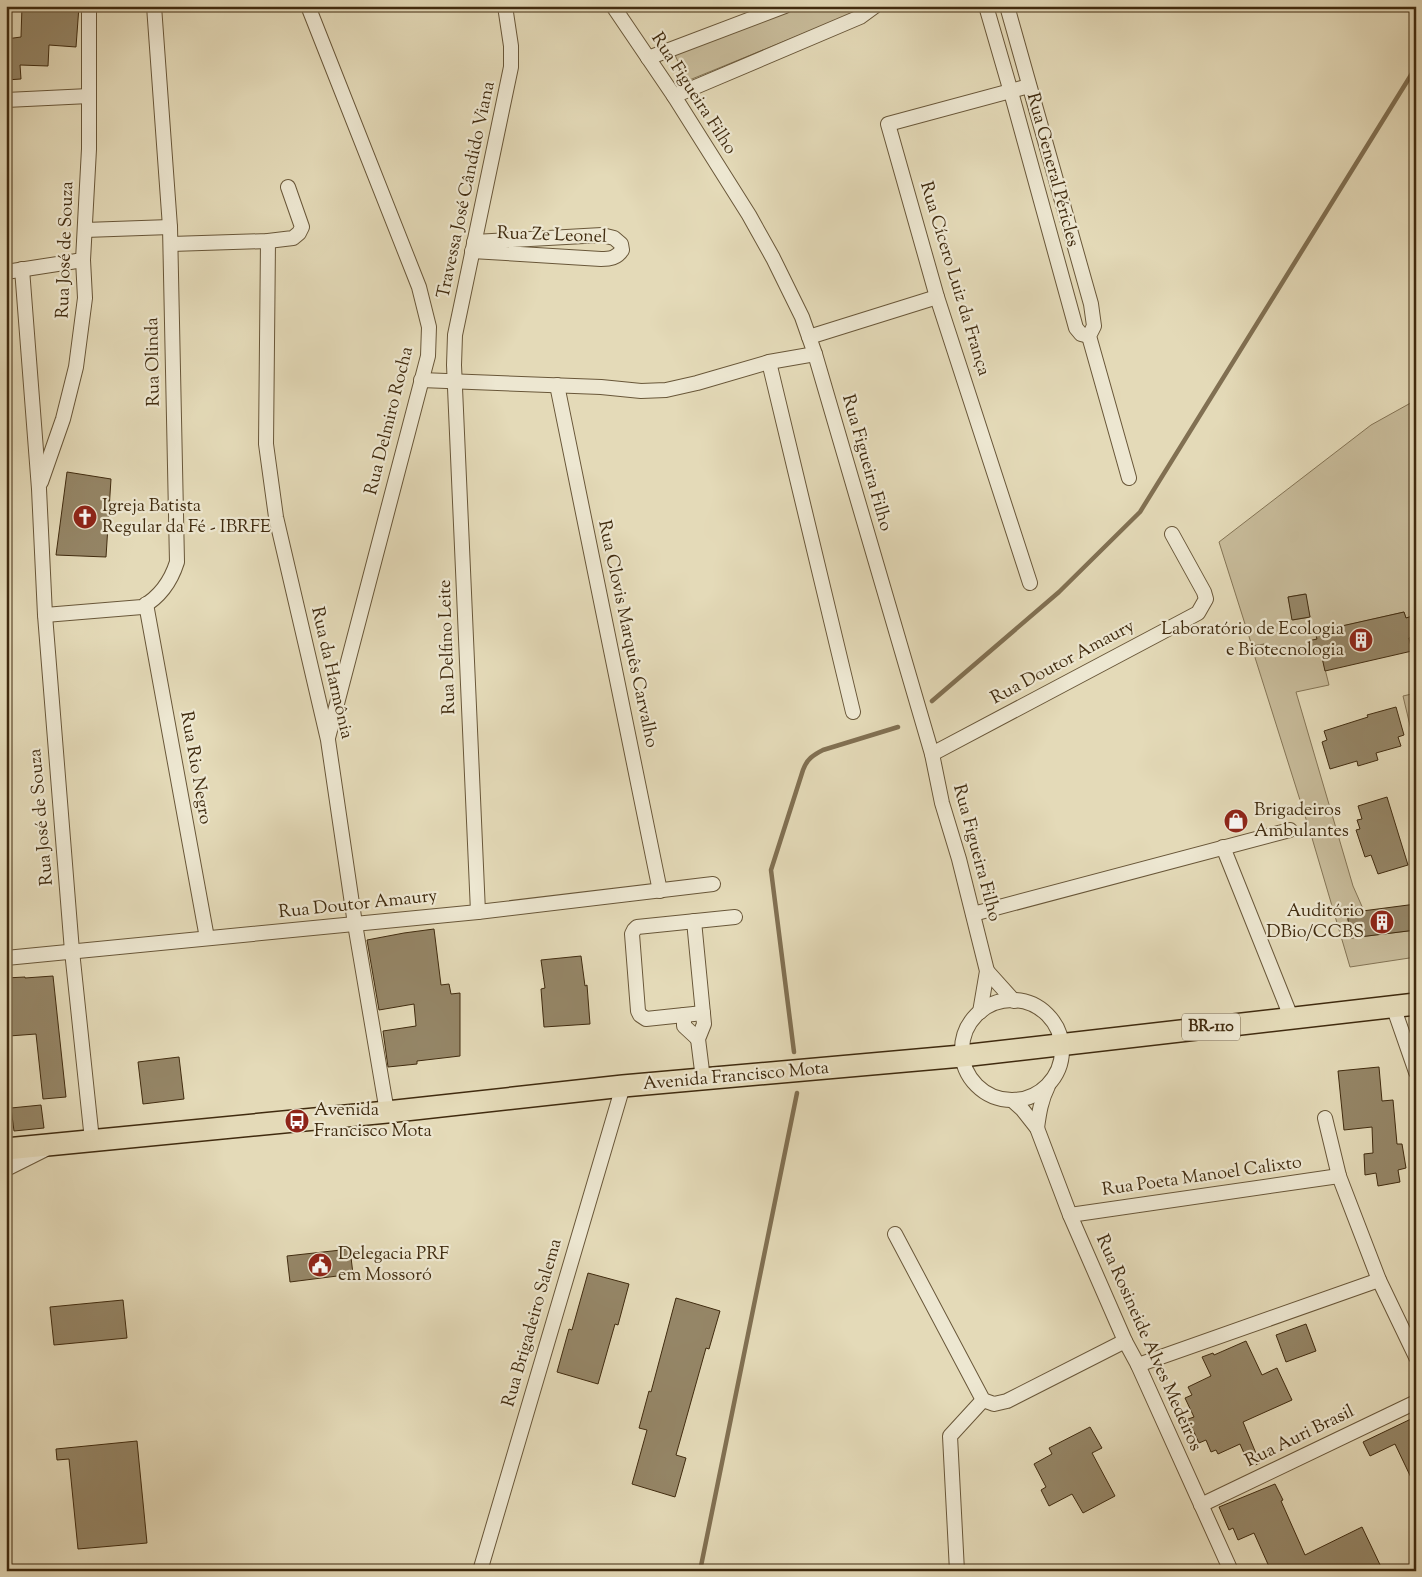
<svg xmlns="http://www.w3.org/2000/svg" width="1422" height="1577" viewBox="0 0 1422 1577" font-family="'Sorts Mill Goudy',serif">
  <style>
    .green { fill: #c8bc9b; stroke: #847455; fill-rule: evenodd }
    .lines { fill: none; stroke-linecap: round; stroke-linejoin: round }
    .stream { stroke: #817052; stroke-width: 4.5 }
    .building { fill: #958667; stroke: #402b0f }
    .minor-casing { stroke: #695739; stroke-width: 16 }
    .primary-casing { stroke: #402b0f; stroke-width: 24 }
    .minor { stroke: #ede7d1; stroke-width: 14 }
    .primary { stroke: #e4dab8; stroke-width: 21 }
    .labels { text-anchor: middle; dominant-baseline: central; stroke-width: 4.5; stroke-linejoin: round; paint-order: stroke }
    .shield { fill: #ede7d1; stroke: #746349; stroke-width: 1 }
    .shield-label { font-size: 16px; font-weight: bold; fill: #402b0f }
    .street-label { font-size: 18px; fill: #402b0f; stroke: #ede7d1 }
    .poi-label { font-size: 18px; fill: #402b0f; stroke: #ede7d1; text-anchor: start }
  </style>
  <rect width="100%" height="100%" fill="#e4dab8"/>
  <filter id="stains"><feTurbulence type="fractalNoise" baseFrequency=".004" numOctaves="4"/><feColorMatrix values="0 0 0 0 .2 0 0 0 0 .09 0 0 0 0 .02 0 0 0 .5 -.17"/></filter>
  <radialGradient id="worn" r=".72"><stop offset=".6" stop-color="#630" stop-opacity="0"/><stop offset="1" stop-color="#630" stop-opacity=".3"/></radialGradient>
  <g class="green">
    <polygon points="791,6 860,6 861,10 687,81 675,55"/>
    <path d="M1416,400v215l-10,3 -2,-6 -88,20 1,7 -9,3 3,13 10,-2 8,32 -33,7 57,194 11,25 -17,2 4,25 65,-8v27l-66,10 -38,-129 -60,-190 12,-4 -12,2 -33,-104 152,-117zM1305,594l5,23 -17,3 -5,-23z"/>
    <polygon points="1416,693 1416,733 1412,734 1403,696"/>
  </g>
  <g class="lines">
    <g class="stream">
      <polyline points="932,701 1059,592 1140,512 1416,67"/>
      <path d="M794,1052l-23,-182 32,-100c4,-11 10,-15 20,-20l75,-23"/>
      <polyline points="700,1571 797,1093"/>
    </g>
  </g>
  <g class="building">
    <polygon points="22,6 79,6 76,47 49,45 48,66 20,65 21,79 6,80 6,39 21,37"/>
    <polygon points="67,472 111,479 106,557 56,555"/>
    <polygon points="1306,594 1310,617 1292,620 1288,597"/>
    <polygon points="1404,612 1406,618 1416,615 1416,636 1409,638 1412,651 1325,671 1321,653 1311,656 1308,641 1317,639 1315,632"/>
    <polygon points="1396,707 1404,735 1398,737 1401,746 1376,753 1378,760 1358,766 1357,761 1330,769 1322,742 1327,740 1324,731 1368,717 1367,715"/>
    <polygon points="1387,797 1408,865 1378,874 1371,855 1365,857 1356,830 1360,829 1357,820 1362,819 1358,806"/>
    <polygon points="1416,904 1416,930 1351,938 1347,913"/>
    <polygon points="434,929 441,985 449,984 451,994 460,993 460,1056 417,1061 417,1064 388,1067 383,1031 416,1026 414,1004 379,1010 367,940 404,933"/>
    <polygon points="581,956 585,986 587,985 590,1024 544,1027 541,989 545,988 541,960"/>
    <polygon points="53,976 66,1097 43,1099 36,1034 9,1036 6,1009 6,978 25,977 25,978"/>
    <polygon points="179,1057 184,1099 143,1104 138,1062"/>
    <polygon points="1379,1067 1382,1101 1393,1100 1397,1144 1402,1144 1406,1168 1398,1170 1400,1182 1378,1186 1376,1173 1365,1175 1364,1154 1373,1153 1372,1127 1344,1130 1338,1071"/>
    <polygon points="41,1105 44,1128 14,1131 11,1108"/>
    <polygon points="350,1249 353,1274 290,1282 287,1256"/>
    <polygon points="588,1273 629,1284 618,1325 615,1324 598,1384 557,1372 569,1329 572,1330"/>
    <polygon points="676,1298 720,1311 709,1349 706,1348 676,1455 686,1458 675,1497 632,1484 647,1430 639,1428 649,1391 651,1392"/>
    <polygon points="123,1300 127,1338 54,1345 50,1307"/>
    <polygon points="1306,1324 1316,1351 1286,1362 1276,1335"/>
    <polygon points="1246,1341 1262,1375 1277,1368 1292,1400 1243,1422 1260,1463 1250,1467 1240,1444 1218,1454 1216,1450 1211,1452 1206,1440 1199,1443 1188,1419 1194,1417 1185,1398 1192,1395 1188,1387 1211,1376 1202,1357 1213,1353 1214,1355"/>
    <polygon points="1411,1419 1416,1428 1416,1488 1395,1444 1370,1456 1363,1442"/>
    <polygon points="1090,1427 1102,1448 1092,1453 1115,1496 1083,1513 1072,1494 1049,1506 1041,1490 1046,1487 1034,1464 1052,1454 1049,1448"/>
    <polygon points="137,1441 147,1543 78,1549 69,1459 57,1460 56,1449"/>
    <polygon points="1275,1484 1283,1500 1281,1501 1305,1555 1362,1527 1383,1571 1313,1571 1311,1566 1301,1571 1271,1571 1254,1533 1238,1540 1233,1528 1229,1530 1219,1507"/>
  </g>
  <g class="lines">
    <defs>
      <g id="minor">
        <polyline points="308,6 419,287 429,327 428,356 328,738"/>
        <polyline points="613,6 674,96 749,215 773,258 802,317 815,354 932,754 942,803 959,859 987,971 980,1012"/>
        <polyline points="986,6 1011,92 1076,328 1081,334 1089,336"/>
        <polyline points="1007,6 1091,304 1094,326 1089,336 1129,478"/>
        <polyline points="648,58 785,6"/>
        <polyline points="1029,86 888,124 937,297 1030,583"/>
        <polyline points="674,96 860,17 875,6"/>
        <polyline points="6,100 89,96"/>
        <polyline points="85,230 170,227"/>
        <polyline points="268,241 266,444 276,517 328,740 355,924 387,1112"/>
        <polyline points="171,244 268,241 293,238 299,233 302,227 288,187"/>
        <path d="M472,251l129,8c9,0 16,-1 21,-9l-1,-6 -7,-6 -12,-3 -128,7"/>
        <polyline points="22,269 39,489 45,615 72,951 92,1140"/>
        <polyline points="6,272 83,260"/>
        <polyline points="809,337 937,297"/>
        <polyline points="769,362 853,712"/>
        <polyline points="421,380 601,387 641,391 666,390 697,383 769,362 815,354"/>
        <polyline points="557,385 660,891"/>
        <polyline points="41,482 63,419 76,367 85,298 83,260 89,149 89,6"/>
        <polyline points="146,604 207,938"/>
        <path d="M45,615l97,-8c18,-10 29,-26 35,-45l-7,-335 -16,-221"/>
        <polyline points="932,754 1198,613 1206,599 1204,592 1172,534"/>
        <polyline points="1223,847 1291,1017"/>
        <polyline points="478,912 454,365 455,335 511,67 511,46 505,6"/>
        <polyline points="973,914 1290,830"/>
        <polyline points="694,921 704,1024 698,1039 703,1079"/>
        <polyline points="6,958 478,912 713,884"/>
        <polyline points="987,971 1014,1001"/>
        <circle cx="1012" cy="1050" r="50"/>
        <polyline points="1393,1006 1416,1072"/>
        <polyline points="703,1013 646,1019 640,1015 638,1011 632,934 634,930 637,927 735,917"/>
        <polyline points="684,1015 684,1026 698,1039"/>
        <polyline points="1012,1100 1022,1109 1037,1128 1070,1215 1125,1341 1138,1365 1231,1571"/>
        <polyline points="1325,1118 1339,1176 1379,1280 1416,1357"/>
        <path d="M1037,1128c2,-15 4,-28 11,-42"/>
        <polyline points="6,1169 44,1150"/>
        <polyline points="1070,1215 1339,1176"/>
        <polyline points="895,1234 983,1400 994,1404 1007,1401 1125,1341"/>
        <polyline points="1138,1365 1379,1280"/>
        <polyline points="1201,1505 1416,1402"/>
        <polyline points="480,1571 623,1086"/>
        <polyline points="957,1571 950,1436 983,1400"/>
      </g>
      <polyline id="primary" points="6,1149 387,1112 623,1086 962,1056 1416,1004"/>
    </defs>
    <use href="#minor" class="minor-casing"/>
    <use href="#primary" class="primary-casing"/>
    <use href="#minor" class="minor"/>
    <use href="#primary" class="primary"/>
  </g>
  <defs>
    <symbol id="church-disc" viewBox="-11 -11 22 22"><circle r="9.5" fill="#8f2418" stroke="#ede7d1"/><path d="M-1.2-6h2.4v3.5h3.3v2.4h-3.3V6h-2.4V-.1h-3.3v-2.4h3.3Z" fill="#fff"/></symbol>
    <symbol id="building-disc" viewBox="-11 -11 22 22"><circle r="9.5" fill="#8f2418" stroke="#ede7d1"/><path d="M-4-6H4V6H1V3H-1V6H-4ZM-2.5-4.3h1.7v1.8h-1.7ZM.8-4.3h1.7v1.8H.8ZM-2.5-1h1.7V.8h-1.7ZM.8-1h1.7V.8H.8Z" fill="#fff"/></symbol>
    <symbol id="shop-disc" viewBox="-11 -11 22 22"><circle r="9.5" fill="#8f2418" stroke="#ede7d1"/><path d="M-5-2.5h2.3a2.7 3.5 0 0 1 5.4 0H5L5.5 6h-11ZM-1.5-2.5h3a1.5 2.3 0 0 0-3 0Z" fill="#fff"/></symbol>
    <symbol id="bus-disc" viewBox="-11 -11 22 22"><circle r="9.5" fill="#8f2418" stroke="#ede7d1"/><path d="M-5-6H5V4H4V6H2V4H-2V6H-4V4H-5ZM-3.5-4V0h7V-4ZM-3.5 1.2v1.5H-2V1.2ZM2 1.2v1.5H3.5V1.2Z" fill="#fff"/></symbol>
    <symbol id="civic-disc" viewBox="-11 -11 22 22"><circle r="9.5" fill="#8f2418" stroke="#ede7d1"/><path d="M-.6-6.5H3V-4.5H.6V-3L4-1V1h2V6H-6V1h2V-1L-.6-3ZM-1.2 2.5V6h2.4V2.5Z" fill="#fff"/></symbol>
  </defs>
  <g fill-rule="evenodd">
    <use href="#church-disc" x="71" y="503" width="28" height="28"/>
    <use href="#building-disc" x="1347" y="626" width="28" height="28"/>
    <use href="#shop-disc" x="1222" y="807" width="28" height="28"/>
    <use href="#building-disc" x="1368" y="908" width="28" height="28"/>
    <use href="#bus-disc" x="283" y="1107" width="28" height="28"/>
    <use href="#civic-disc" x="306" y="1251" width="28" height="28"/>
  </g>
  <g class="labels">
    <rect class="shield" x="1182" y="1013.5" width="58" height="27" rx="4"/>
    <g class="shield-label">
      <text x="1211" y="1027">BR-110</text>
    </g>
    <g class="street-label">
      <text transform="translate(693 94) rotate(57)">Rua Figueira Filho</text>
      <text transform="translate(1052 170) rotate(75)">Rua General Péricles</text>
      <text transform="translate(467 190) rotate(-78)">Travessa José Cândido Viana</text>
      <text transform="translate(552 236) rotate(2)">Rua Ze Leonel</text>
      <text transform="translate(66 250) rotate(-88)">Rua José de Souza</text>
      <text transform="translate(954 279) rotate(73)">Rua Cícero Luiz da França</text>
      <text transform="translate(154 362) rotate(-91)">Rua Olinda</text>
      <text transform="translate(390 421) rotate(-76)">Rua Delmiro Rocha</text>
      <text transform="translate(866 463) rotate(74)">Rua Figueira Filho</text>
      <text transform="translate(627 634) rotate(78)">Rua Clovis Marquês Carvalho</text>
      <text transform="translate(448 647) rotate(-92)">Rua Delfino Leite</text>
      <text transform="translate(1063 663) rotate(-28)">Rua Doutor Amaury</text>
      <text transform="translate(331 673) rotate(77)">Rua da Harmônia</text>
      <text transform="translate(195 768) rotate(80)">Rua Rio Negro</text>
      <text transform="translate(42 817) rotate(-95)">Rua José de Souza</text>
      <text transform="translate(976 853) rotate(75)">Rua Figueira Filho</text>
      <text transform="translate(358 905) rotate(-6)">Rua Doutor Amaury</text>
      <text transform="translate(736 1077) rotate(-5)">Avenida Francisco Mota</text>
      <text transform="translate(1202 1177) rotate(-8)">Rua Poeta Manoel Calixto</text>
      <text transform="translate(533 1323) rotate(-74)">Rua Brigadeiro Salema</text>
      <text transform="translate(1148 1343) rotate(66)">Rua Rosineide Alves Medeiros</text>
      <text transform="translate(1300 1437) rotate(-26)">Rua Auri Brasil</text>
    </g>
    <g class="poi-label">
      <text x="102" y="507">Igreja Batista<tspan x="102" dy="21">Regular da Fé - IBRFE</tspan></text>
      <text x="1344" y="630" text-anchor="end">Laboratório de Ecologia<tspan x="1344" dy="21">e Biotecnologia</tspan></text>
      <text x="1254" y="811">Brigadeiros<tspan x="1254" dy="21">Ambulantes</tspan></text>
      <text x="1364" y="912" text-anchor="end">Auditório<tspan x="1364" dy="21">DBio/CCBS</tspan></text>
      <text x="314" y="1111">Avenida<tspan x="314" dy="21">Francisco Mota</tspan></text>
      <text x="338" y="1255">Delegacia PRF<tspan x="338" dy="21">em Mossoró</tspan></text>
    </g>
  </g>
  <rect width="1422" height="1577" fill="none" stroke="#e4dab8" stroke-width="25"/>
  <rect x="8" y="8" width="1407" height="1562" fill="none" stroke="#402b0f" stroke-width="2.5"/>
  <rect x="12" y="12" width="1397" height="1552" fill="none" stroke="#402b0f"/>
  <rect width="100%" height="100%" filter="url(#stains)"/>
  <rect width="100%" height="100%" fill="url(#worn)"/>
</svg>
